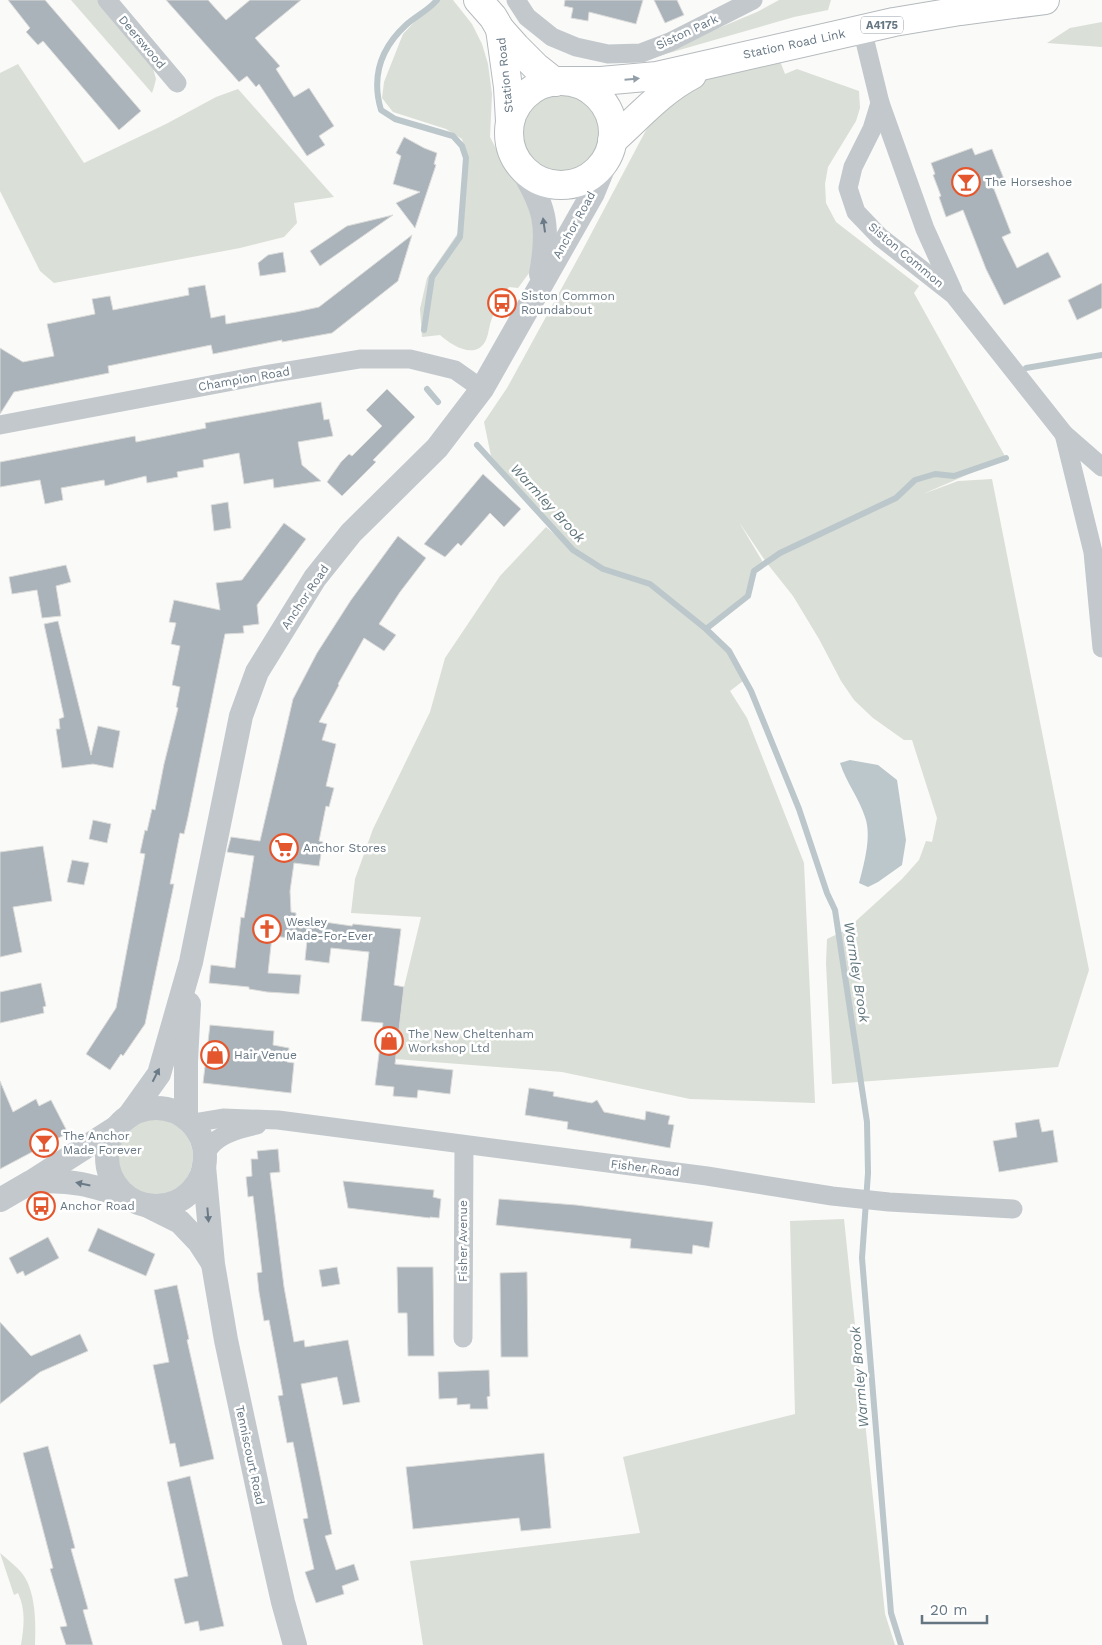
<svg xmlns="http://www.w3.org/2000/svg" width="1102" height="1645" viewBox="0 0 1102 1645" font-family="'Work Sans',sans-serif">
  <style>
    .green { fill: #dadfd7 }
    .water { fill: #bbc7cb }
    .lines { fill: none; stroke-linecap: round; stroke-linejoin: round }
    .stream { stroke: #bbc7cb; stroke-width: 6 }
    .building { fill: #aab3b9; stroke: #dcdcda }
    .primary-casing { stroke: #b5babe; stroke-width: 30 }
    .minor { stroke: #c3c8cc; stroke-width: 19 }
    .tertiary { stroke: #c3c8cc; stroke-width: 24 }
    .primary { stroke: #fff; stroke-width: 28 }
    .oneway { fill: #939fa8 }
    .oneway2 { fill: #6a7a87 }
    .labels { text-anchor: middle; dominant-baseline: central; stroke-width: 5; stroke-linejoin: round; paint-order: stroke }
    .shield { fill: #fff; stroke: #939fa8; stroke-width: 1 }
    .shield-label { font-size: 11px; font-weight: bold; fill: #657683 }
    .street-label { font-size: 12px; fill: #657683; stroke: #fff }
    .poi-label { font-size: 12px; fill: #657683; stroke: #fff; text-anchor: start }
    .water-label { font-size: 14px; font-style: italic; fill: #60757c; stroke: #fff }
  </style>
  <rect width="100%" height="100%" fill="#fafaf8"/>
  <g class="green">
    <polygon points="71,0 98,0 151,61 156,79 154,87 152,93"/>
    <path d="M435,0h18l19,24 10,20 6,20 4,30 -2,43 12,23 13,16 21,37 -4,56 -14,19 -9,-1c-5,10 -13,20 -17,31 -3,7 -3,15 -6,22 -10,21 -35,5 -46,-5l-18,2 -2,-28 7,-31 33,-48 5,-79 -3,-12 -16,-10 -53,-17 -11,-14 2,-16 19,-48z"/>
    <polygon points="779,0 831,0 828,10 794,17 655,57 654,55 757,12"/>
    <polygon points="1102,22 1102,47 1047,43 1070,28"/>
    <polygon points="780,61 785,74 797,69 859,91 860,108 856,121 828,167 825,184 826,203 836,222 919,286 914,293 1006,458 923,494 958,481 992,479 1089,970 1058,1067 832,1084 826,963 827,939 846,930 902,879 919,860 926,841 932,842 937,818 912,740 904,740 873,718 854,700 841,681 819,639 793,596 766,562 739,522 764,564 754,571 748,596 706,629 729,651 747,678 730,691 747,718 804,863 815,1103 690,1099 562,1072 395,1059 404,987 421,917 351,913 355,879 373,829 430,712 445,658 500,576 546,527 569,546 491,456 484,422 507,388 582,251 645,132 661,106 704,77"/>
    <polygon points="18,64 84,163 166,124 216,97 238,89 334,197 294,203 297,223 284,237 240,248 54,283 40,271 0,191 0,73"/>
    <circle cx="561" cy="133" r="40"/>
    <circle cx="155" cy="1157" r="38"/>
    <polygon points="844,1219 885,1614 895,1645 423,1645 410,1561 640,1533 623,1457 795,1414 790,1221"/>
    <path d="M0,1553c7,6 15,12 21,19 15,17 15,52 14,73h-14c3,-18 5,-35 -3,-52l-4,2z"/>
  </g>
  <path class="water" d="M850,760l28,5 19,15 9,60 -4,25 -24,17 -10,5 -9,-4c5,-19 13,-47 6,-66 -6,-19 -19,-35 -25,-54z"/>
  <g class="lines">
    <g class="stream">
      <path d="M424,330l8,-53 28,-40 6,-79 -4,-12 -9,-10 -58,-17 -14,-9c-10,-34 0,-62 25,-85 10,-9 23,-15 31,-25"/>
      <polyline points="1026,368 1102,355"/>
      <polyline points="427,389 438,402"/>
      <polyline points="477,445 573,550 603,569 650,584 706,629 729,651 751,691 799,809 827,893 835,910 867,1122 868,1173 862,1258 891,1613 901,1645"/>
      <polyline points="706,629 748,596 754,571 780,553 896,498 915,480 935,474 954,476 1006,458"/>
    </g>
  </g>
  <g class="building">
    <polygon points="8,0 45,0 141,111 119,130 43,41 38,45 26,32 30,28"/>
    <polygon points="166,0 208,0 226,20 250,0 301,0 255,38 280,66 276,69 294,97 309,88 334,126 319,136 325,145 307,156 259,84 256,87 247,76 239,82"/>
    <polygon points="565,0 643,0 636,24 589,12 588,21 571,18 573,8 564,6"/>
    <polygon points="654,0 677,0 684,15 665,23"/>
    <polygon points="404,137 424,148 437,153 434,164 436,165 415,228 396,203 420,192 393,184 401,156 396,153"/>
    <polygon points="972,148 975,155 992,149 1004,179 992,184 1011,233 1002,237 1017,268 1048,252 1061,277 1004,305 986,269 963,210 946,217 939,197 941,196 933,175 935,174 931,163"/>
    <polygon points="393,215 320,266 310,251 347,226"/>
    <polygon points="412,235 398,281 332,333 282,342 282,340 213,354 211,345 108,366 109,373 14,392 0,414 0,348 23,362 54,356 47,324 95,314 92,299 110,296 113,310 189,295 188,288 205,285 211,318 225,315 226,324 296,312 319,307"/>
    <polygon points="283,252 286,272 260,276 258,263 268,255"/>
    <polygon points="1102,283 1102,308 1077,320 1068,300"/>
    <polygon points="387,389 415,417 373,460 376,462 342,496 327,482 341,462 349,454 352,456 382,426 366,410"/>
    <polygon points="321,402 324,420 329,419 333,436 298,442 302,465 321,481 274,488 273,479 244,484 239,453 203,460 204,467 177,472 178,477 147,483 146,476 105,486 104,480 61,488 63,500 45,504 40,480 0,487 0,462 135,436 136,442 206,428 205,423"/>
    <polygon points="483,474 521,509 504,527 490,513 461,546 458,543 445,557 424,544"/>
    <polygon points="228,502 231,528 214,531 211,505"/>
    <polygon points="284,523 306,539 257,605 259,624 243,626 244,633 225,634 188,817 184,834 180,833 170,884 174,884 145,1024 123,1056 121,1054 110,1070 86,1054 116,1008 145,854 140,853 145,830 147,831 152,809 155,810 164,764 178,708 176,707 180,687 172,685 180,646 171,644 176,623 169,622 174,600 220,610 216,583 242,580"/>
    <polygon points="398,536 426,558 400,592 379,624 396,635 384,651 364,638 338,684 339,685 319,722 327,724 322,740 336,744 326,786 334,788 329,807 326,806 319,841 323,842 319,866 294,863 290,891 291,912 296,913 296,918 352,926 353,924 401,929 394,985 404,987 395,1064 453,1070 450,1094 418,1090 417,1098 393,1096 394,1087 375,1085 383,1023 361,1021 369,952 331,948 329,963 305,960 307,940 272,936 268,973 301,975 299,994 267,992 249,989 249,987 209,983 211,965 235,968 241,917 244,918 254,856 227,852 231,837 260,841 293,699 317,653 351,600"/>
    <polygon points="66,565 71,582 56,586 61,616 42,618 37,590 12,594 9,577"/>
    <polygon points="58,621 91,755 98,726 120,731 113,768 93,764 62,768 56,729 60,729 59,719 64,717 44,624"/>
    <polygon points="93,820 111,824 107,843 89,839"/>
    <polygon points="43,846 52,901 13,907 22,952 0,957 0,852"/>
    <polygon points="72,860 89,863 84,885 67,882"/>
    <polygon points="41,983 46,1006 43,1007 44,1013 0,1023 0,992"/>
    <polygon points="210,1025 274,1031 273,1045 289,1048 287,1062 294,1063 291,1093 203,1083"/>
    <polygon points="0,1081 13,1112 36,1099 39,1106 51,1100 68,1133 0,1169"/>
    <polygon points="529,1088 554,1092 553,1096 592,1103 597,1100 604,1112 645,1120 646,1111 670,1116 668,1124 674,1125 670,1148 567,1129 568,1122 525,1115"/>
    <polygon points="1039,1119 1042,1132 1053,1130 1058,1162 999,1172 993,1141 1017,1137 1015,1123"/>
    <polygon points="278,1149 280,1172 270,1173 284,1287 294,1342 304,1340 305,1347 348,1340 360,1402 343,1405 337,1377 301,1384 332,1534 325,1536 336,1570 354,1564 359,1580 342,1586 344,1594 316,1603 305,1572 314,1569 303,1519 308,1518 293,1442 287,1443 281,1411 278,1396 283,1395 269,1320 264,1321 259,1292 257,1273 262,1272 253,1196 248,1197 246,1177 252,1176 251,1159 258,1159 257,1151"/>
    <polygon points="343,1181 434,1190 433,1197 441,1199 439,1218 430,1217 430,1218 348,1208"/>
    <polygon points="499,1199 576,1205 713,1222 709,1248 693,1245 692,1254 630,1248 631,1239 496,1225"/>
    <polygon points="98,1228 155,1254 146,1276 88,1251"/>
    <polygon points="48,1237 59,1258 25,1276 23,1271 17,1274 9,1258"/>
    <polygon points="337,1267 340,1284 322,1287 319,1270"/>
    <polygon points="397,1267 433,1267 434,1356 408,1356 407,1313 398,1313"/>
    <polygon points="527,1272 528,1357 501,1357 500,1273"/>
    <polygon points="177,1285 189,1339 187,1340 214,1459 180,1467 175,1443 170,1444 153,1365 169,1362 154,1290"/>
    <polygon points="0,1322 31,1356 80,1334 88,1351 40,1372 0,1404"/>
    <polygon points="489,1370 490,1396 487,1397 488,1409 470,1409 470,1404 457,1405 457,1398 439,1399 438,1372"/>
    <polygon points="48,1446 75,1548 71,1549 88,1609 83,1610 93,1645 66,1645 60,1627 67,1626 50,1569 53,1568 23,1453"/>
    <polygon points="544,1453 551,1528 521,1531 519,1518 413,1529 406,1467"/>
    <polygon points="190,1476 224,1626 200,1631 198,1621 185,1624 174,1579 188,1576 167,1482"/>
  </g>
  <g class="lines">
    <defs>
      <g id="primary">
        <polyline points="478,0 493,17 500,29 516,47 536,67 555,82"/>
        <polyline points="500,29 508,87 510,121"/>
        <polyline points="566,81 601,81 657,76 894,22 960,11 1045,0"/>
        <circle cx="561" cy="133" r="52"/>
        <path d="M612,141c26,-23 49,-50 80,-66"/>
      </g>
    </defs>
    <use href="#primary" class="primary-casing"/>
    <g class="minor">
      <polyline points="107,0 177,83"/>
      <polyline points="516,0 527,17 552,37 576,47 608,54 641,53 670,42 753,0"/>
      <polyline points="862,29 880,103 872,129 853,167 848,188 856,212 880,237 954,295 1064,434 1102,467"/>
      <polyline points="880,103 925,229 953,291"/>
      <polyline points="0,425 269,374 360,359 410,359 455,370 482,389"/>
      <polyline points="1064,434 1093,552 1102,648"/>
      <polyline points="193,1123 223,1118 278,1120 707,1176 832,1196 889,1202 1013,1209"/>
      <path d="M204,1158c2,-4 3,-8 6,-11 10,-14 32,-19 47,-22"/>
      <polyline points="463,1338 464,1145"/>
    </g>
    <g class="tertiary">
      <path d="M518,163c27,43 32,61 23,111"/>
      <circle cx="156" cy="1157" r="49"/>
      <polyline points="129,1116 159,1074 191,962 241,716 257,672 315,578 351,533 437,448 482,389 593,193 607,159"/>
      <polyline points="186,1116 186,1061 189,1004"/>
      <polyline points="204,1166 213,1264 226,1340 266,1527 283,1602 295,1645"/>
      <path d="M32,1182c39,-3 60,3 96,16"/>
      <polyline points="0,1200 31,1182 117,1127"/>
      <polyline points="146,1205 180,1222 199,1242 212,1262"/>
    </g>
    <use href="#primary" class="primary"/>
  </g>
  <defs><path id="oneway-solid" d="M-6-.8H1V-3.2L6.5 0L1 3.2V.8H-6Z" transform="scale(1.25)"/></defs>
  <use class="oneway" href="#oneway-solid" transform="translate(632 79) rotate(-5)"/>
  <g class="oneway2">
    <use href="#oneway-solid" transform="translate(544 225) rotate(-98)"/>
    <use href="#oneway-solid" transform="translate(156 1075) rotate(-63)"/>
    <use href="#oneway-solid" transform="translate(83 1184) rotate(-168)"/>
    <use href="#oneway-solid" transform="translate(208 1215) rotate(85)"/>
  </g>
  <defs>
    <symbol id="bar-ring" viewBox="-11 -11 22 22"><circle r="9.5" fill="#fff" stroke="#e4572e" stroke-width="1.5"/><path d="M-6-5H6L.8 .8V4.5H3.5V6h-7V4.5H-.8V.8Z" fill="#e4572e"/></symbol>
    <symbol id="bus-ring" viewBox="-11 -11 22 22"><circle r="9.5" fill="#fff" stroke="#e4572e" stroke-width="1.5"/><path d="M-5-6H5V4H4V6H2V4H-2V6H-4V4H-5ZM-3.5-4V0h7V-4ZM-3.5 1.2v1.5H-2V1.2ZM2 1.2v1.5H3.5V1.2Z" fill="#e4572e"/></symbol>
    <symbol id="supermarket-ring" viewBox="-11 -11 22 22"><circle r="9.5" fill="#fff" stroke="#e4572e" stroke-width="1.5"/><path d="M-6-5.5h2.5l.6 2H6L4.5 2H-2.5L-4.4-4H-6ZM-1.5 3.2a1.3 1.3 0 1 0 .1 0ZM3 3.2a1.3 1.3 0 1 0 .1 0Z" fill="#e4572e"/></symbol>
    <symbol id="church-ring" viewBox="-11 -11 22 22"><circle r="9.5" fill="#fff" stroke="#e4572e" stroke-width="1.5"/><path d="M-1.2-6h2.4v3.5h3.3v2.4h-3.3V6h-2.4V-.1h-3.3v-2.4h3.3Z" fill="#e4572e"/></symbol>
    <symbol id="shop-ring" viewBox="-11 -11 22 22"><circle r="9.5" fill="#fff" stroke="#e4572e" stroke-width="1.5"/><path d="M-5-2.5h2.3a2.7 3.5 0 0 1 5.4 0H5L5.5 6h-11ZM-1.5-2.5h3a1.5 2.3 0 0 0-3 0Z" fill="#e4572e"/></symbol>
  </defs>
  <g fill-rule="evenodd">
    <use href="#bar-ring" x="950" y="166" width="32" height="32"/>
    <use href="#bus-ring" x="486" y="287" width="32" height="32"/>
    <use href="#supermarket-ring" x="268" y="832" width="32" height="32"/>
    <use href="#church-ring" x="251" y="913" width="32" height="32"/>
    <use href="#shop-ring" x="373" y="1025" width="32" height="32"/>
    <use href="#shop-ring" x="199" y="1039" width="32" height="32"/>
    <use href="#bar-ring" x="28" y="1127" width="32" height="32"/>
    <use href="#bus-ring" x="25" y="1190" width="32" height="32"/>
  </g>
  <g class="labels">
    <rect class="shield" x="861" y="16.5" width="42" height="17" rx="4"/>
    <g class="shield-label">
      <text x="882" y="25">A4175</text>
    </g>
    <g class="street-label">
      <text transform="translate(687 32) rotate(-25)">Siston Park</text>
      <text transform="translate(142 42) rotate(50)">Deerswood</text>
      <text transform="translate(794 44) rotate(-12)">Station Road Link</text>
      <text transform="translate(505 75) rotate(-96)">Station Road</text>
      <text transform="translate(574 225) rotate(-61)">Anchor Road</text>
      <text transform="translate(906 255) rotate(40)">Siston Common</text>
      <text transform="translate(244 379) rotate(-10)">Champion Road</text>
      <text transform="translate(305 597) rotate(-56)">Anchor Road</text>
      <text transform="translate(645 1168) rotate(7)">Fisher Road</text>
      <text transform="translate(463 1241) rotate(-90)">Fisher Avenue</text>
      <text transform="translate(250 1455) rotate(78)">Tenniscourt Road</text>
    </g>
    <g class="poi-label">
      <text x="985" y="182">The Horseshoe</text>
      <text x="521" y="296">Siston Common<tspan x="521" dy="14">Roundabout</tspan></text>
      <text x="303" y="848">Anchor Stores</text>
      <text x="286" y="922">Wesley<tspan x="286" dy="14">Made-For-Ever</tspan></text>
      <text x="408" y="1034">The New Cheltenham<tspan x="408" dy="14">Workshop Ltd</tspan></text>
      <text x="234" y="1055">Hair Venue</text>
      <text x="63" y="1136">The Anchor<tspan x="63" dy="14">Made Forever</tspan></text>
      <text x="60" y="1206">Anchor Road</text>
    </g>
    <g class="water-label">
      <text transform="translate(548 503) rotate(47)">Warmley Brook</text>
      <text transform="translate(857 972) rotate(81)">Warmley Brook</text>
      <text transform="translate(859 1377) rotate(-95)">Warmley Brook</text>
    </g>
  </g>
  <path d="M922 1615v8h65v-8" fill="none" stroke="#657683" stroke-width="2.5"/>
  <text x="930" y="1615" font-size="15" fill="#657683" stroke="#ffffff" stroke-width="4" paint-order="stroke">20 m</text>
</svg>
